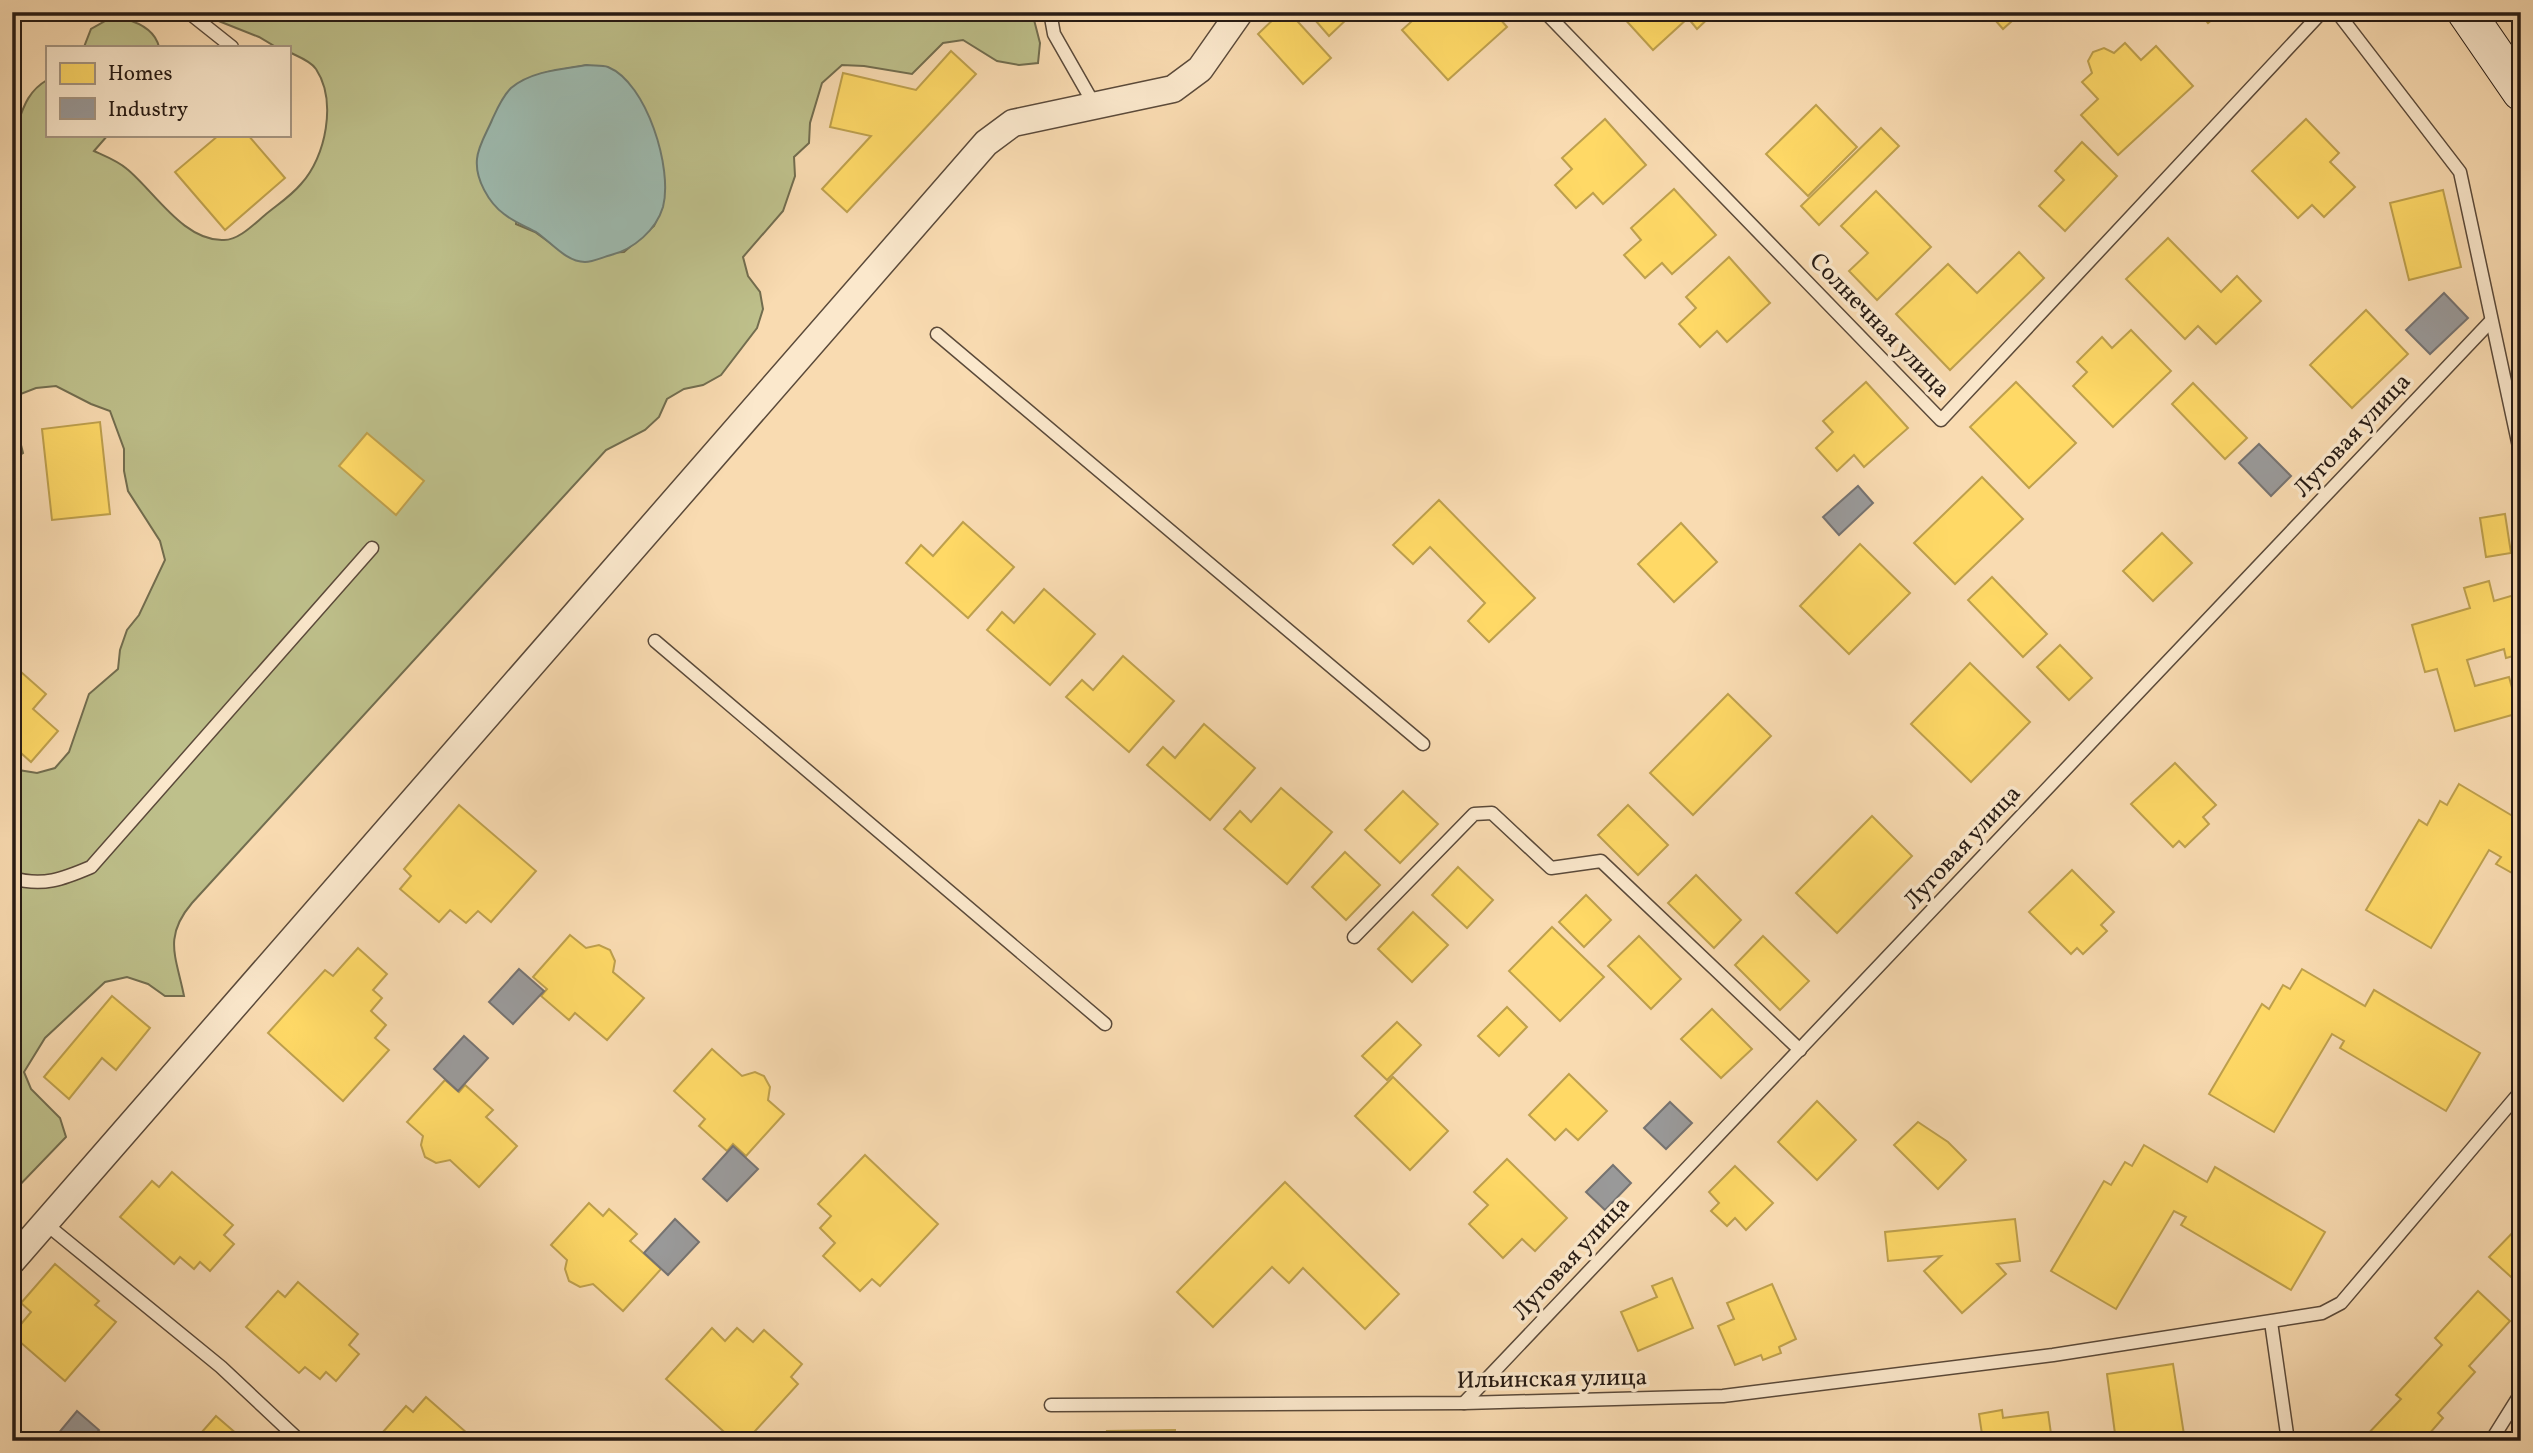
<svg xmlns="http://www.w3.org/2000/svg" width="2533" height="1453" viewBox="0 0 2533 1453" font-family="Vollkorn,serif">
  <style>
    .green { fill: #bec08b; stroke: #726d4f; stroke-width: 2; fill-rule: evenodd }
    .water { fill: #9ebbb0; stroke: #6e7b71; stroke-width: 2 }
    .homes { fill: #ffd966; stroke: #bea04d; stroke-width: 2 }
    .industry { fill: #999; stroke: #767371; stroke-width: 2 }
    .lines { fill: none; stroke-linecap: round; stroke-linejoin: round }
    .lane-casing { stroke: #5b4a3a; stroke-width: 15 }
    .street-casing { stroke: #5b4a3a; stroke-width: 29 }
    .secondary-casing { stroke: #261a13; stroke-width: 39 }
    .lane { stroke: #fbe8cc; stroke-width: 12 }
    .street { stroke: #fbe8cc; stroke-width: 26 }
    .secondary { stroke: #fbe8cc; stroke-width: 37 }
    .labels { text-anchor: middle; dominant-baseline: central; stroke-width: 7; stroke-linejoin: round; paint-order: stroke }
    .street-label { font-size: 24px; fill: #261a13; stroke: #fbe8cc }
  </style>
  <rect width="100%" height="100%" fill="#f9dbb1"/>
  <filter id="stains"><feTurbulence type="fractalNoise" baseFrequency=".00286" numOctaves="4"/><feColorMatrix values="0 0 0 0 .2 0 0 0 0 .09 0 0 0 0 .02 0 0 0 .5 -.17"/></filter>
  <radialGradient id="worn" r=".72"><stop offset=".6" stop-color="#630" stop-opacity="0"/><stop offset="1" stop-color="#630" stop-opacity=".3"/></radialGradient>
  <g class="green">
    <path d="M196,12h836l8,31 -2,20 -19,2 -22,-4 -34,-21 -20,3 -31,31 -48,-8 -22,-1 -20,18 -12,40 -1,20 -15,14 1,19 -12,35 -40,46 5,19 12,16 3,17 -6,19 -36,47 -18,10 -19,4 -17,10 -8,18 -14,13 -39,20 -414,453c-29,34 -16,53 -8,93h-19l-17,-12 -21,-7 -22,5 -60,56 -21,34 7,17 29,29 6,19 -54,56v-424l25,4 18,-5 14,-16 20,-58 29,-25 2,-19 7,-20 12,-15 26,-55 -5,-19 -32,-50 -4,-20v-22l-14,-38 -19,-7 -35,-18 -20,2 -18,7 -5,18 10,40 -11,7v-335l6,-2c6,-19 12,-33 29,-43v55h61l-14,16c11,5 24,10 33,18 27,22 57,73 97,71 15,0 30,-16 41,-25 12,-10 26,-19 36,-31 25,-27 36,-83 15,-115 -5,-8 -19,-13 -27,-17v-5h-13l-17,-10zM587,65l75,143 -8,18 -30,26 -57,3 -32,-23 -19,-8 14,-146 18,-6z"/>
    <path d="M125,19c15,4 30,11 34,28h-75l7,-18 16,-9z"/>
  </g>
  <path class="water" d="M587,65c6,1 15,0 21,2 39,16 65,102 55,140 -7,23 -29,42 -52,48 -8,2 -18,7 -26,7 -19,0 -34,-20 -49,-30 -11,-6 -22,-10 -32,-18 -15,-11 -29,-35 -27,-55 1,-13 10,-27 15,-39 5,-11 10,-23 19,-32 20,-17 51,-19 76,-23z"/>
  <g class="homes">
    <polygon points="1281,12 1289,12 1331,58 1303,84 1258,34"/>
    <polygon points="1308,12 1343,12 1348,18 1329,36"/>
    <polygon points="1422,12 1494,12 1507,27 1448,80 1402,30"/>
    <polygon points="1624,12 1715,12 1697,29 1688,18 1653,50 1621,15"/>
    <polygon points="1988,12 2022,12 2003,29"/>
    <polygon points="2199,12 2221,12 2208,23"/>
    <polygon points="2125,43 2141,60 2156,46 2193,86 2118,155 2081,115 2098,99 2082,82 2092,73 2088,61 2093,52 2104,48 2114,53"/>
    <polygon points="951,51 976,74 847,212 822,189 871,136 830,127 843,73 916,90"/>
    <polygon points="1816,105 1857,147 1808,196 1766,154"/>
    <polygon points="1605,119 1646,165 1603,204 1593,193 1576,208 1555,185 1572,169 1562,158"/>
    <polygon points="2306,119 2339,153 2330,162 2355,187 2324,217 2312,205 2298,218 2252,171"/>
    <polygon points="1881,128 1899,146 1819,225 1801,206"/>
    <polygon points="219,135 248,135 285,178 225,230 175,172"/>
    <polygon points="2082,142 2117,176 2065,231 2039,206 2064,180 2055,171"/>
    <polygon points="1674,189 1716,235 1672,274 1662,263 1645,278 1624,255 1641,240 1631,228"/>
    <polygon points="2443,190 2461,267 2409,280 2390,203"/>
    <polygon points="1876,191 1931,247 1877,300 1849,271 1868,253 1841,226"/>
    <polygon points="2168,238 2221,292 2237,276 2261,301 2216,344 2198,326 2185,339 2126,279"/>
    <polygon points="2019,252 2044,278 1950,370 1896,314 1948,264 1977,293"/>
    <polygon points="1729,257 1770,303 1727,342 1717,331 1700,347 1679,324 1696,308 1686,297"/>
    <polygon points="2366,310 2408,354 2352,408 2310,365"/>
    <polygon points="2131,330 2171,371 2113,427 2073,386 2087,372 2077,362 2102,337 2112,348"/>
    <polygon points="1866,382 1908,428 1864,467 1854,455 1837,471 1816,448 1833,432 1823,421"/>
    <polygon points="2016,382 2076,443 2029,488 1970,427"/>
    <polygon points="2193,383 2247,438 2225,459 2172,404"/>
    <polygon points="100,422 110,514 52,520 42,429"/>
    <polygon points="367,433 424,481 396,515 339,466"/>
    <polygon points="1982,477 2023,519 1955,584 1914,543"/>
    <polygon points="1439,500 1535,598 1489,642 1468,621 1485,603 1430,547 1413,564 1393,545"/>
    <polygon points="2505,514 2511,553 2486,557 2480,518"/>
    <polygon points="963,522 1014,567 968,618 906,563 921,545 933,556"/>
    <polygon points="1681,523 1717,562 1674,602 1638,564"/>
    <polygon points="2162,533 2192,563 2153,601 2123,571"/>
    <polygon points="1860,544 1910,593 1849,654 1800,606"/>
    <polygon points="1992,577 2047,634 2023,657 1968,600"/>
    <polygon points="2489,581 2494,601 2521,593 2521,654 2506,658 2504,649 2467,660 2475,686 2509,677 2519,713 2455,731 2437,669 2425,672 2412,625 2470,608 2464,588"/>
    <polygon points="1044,589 1095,634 1050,685 987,630 1002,612 1014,623"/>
    <polygon points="2060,645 2092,678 2069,700 2037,667"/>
    <polygon points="1123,656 1174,701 1129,752 1066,697 1082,680 1093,690"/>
    <polygon points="1970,663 2030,722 1971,782 1911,724"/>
    <polygon points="12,664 46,694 33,709 58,731 31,762 12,745"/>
    <polygon points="1728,694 1771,736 1693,815 1650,773"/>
    <polygon points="1204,724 1255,768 1210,820 1147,765 1163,747 1175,758"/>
    <polygon points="2175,763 2216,805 2203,817 2209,824 2185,847 2179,841 2173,847 2131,804"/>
    <polygon points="2459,784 2521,821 2521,878 2496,864 2501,857 2489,850 2431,948 2366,910 2419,820 2427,825 2440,801 2447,805"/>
    <polygon points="1281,788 1332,832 1287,884 1224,829 1240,811 1251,822"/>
    <polygon points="1403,791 1438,824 1400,863 1365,830"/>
    <polygon points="459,805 536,871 491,922 478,911 466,923 450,910 439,922 400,889 411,876 404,869"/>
    <polygon points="1628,805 1668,845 1638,875 1598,835"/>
    <polygon points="1872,816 1912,856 1837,933 1796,893"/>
    <polygon points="1345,852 1380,885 1346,920 1312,887"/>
    <polygon points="1458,867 1493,900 1467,928 1432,895"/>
    <polygon points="2072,870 2114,912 2101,925 2107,931 2083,954 2077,948 2071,954 2029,912"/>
    <polygon points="1696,875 1741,920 1714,948 1668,903"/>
    <polygon points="1586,895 1611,920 1584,947 1559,922"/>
    <polygon points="1413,912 1448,945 1412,982 1378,949"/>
    <polygon points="1552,927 1604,977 1560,1021 1509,971"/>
    <polygon points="570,935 586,948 599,945 610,950 615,961 613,972 644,998 607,1040 575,1013 569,1020 541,996 547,989 533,977"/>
    <polygon points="1639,936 1681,979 1651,1009 1608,966"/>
    <polygon points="1763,936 1809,981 1780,1010 1735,965"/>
    <polygon points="358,948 387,974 373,990 382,998 371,1011 386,1025 375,1038 389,1050 343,1101 268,1033 325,970 333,976"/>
    <polygon points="2302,969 2365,1006 2374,990 2480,1053 2446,1111 2340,1048 2344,1041 2332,1034 2274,1132 2209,1094 2262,1004 2269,1009 2283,985 2290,989"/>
    <polygon points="112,996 150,1028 116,1070 102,1058 69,1099 44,1077"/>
    <polygon points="1507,1007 1527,1027 1499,1056 1478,1036"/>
    <polygon points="1712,1009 1752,1049 1721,1078 1681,1039"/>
    <polygon points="1397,1022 1421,1045 1387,1080 1362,1056"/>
    <polygon points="712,1049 742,1076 755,1072 764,1076 770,1087 768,1100 784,1114 746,1156 733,1144 727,1151 699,1126 705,1119 674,1091"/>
    <polygon points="1569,1074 1607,1111 1578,1140 1566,1129 1555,1140 1529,1115"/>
    <polygon points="1393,1077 1448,1131 1410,1170 1355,1116"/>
    <polygon points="445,1080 459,1092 465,1085 493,1110 486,1117 517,1146 479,1187 450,1160 436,1163 425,1157 421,1145 423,1136 407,1122"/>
    <polygon points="1817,1101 1856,1140 1817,1180 1778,1142"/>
    <polygon points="1918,1122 1948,1142 1966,1160 1938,1189 1894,1145"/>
    <polygon points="2144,1145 2207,1182 2215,1167 2325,1232 2291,1290 2181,1225 2186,1217 2174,1211 2116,1309 2051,1271 2104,1181 2111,1185 2125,1162 2132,1166"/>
    <polygon points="865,1155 938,1224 880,1286 872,1279 860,1291 823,1256 835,1243 820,1228 831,1216 818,1204"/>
    <polygon points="1507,1159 1567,1218 1535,1251 1522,1239 1503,1258 1469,1224 1488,1205 1474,1192"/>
    <polygon points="1735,1166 1773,1203 1746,1230 1735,1218 1727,1226 1711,1211 1719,1203 1709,1192"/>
    <polygon points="172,1172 233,1225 224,1235 234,1244 210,1271 200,1262 194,1269 180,1257 174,1264 120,1217 152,1181 159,1187"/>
    <polygon points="1285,1182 1399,1294 1365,1329 1303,1268 1289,1283 1272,1267 1213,1327 1177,1292"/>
    <polygon points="589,1203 603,1216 609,1209 637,1234 630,1241 661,1269 623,1311 593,1284 580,1287 569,1281 565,1269 567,1260 551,1245"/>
    <polygon points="2015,1219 2020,1261 1997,1264 2006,1274 1962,1313 1924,1271 1941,1256 1888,1261 1885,1232"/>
    <polygon points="2521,1224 2521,1286 2489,1257"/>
    <polygon points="55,1264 99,1301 95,1305 116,1322 65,1381 12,1335 31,1312 21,1303"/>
    <polygon points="1672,1278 1693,1328 1638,1351 1621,1312 1657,1297 1652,1286"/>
    <polygon points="298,1282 358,1334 349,1345 359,1354 336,1381 326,1372 320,1379 305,1367 299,1373 246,1327 278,1291 285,1297"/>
    <polygon points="1772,1284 1796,1339 1779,1347 1781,1353 1763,1360 1761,1355 1735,1365 1718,1326 1734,1319 1727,1303"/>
    <polygon points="2478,1291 2510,1321 2469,1366 2475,1372 2438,1413 2443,1418 2423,1441 2367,1441 2364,1438 2401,1399 2396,1395 2442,1345 2435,1338"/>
    <polygon points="712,1328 725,1341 737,1328 753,1342 764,1330 802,1364 791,1377 798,1384 746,1441 734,1441 666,1379"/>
    <polygon points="2173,1364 2185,1441 2116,1441 2107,1374"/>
    <polygon points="426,1397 476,1441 375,1441 406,1406 413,1412"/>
    <polygon points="2002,1410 2003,1418 2048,1412 2052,1441 1983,1441 1979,1414"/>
    <polygon points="216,1416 245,1441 194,1441"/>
    <polygon points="1175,1430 1175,1441 1108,1441 1107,1431"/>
    <rect x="1426" y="1439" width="79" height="2"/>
  </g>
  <g class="industry">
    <polygon points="2444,293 2468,318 2430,354 2406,330"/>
    <polygon points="2259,444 2291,476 2271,496 2239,463"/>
    <polygon points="1858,486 1873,503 1839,535 1823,517"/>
    <polygon points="519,969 544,991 513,1024 489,1002"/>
    <polygon points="464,1036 488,1058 458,1091 434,1069"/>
    <polygon points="1670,1102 1692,1123 1666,1149 1644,1128"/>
    <polygon points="733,1146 758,1169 727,1201 703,1179"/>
    <polygon points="1613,1165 1631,1183 1605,1210 1586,1192"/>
    <polygon points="675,1219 699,1242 668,1275 644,1253"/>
    <polygon points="77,1411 99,1430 90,1441 52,1441"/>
  </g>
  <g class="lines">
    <defs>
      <g id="lane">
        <polyline points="188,12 232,47"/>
        <polyline points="1050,12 1054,34 1095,106"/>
        <polyline points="1545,12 1941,420 2322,12"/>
        <polyline points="2337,12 2460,172 2521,456"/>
        <polyline points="937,334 1423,744"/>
        <polyline points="655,641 1105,1024"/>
        <path d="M12,878c31,9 51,1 79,-11l281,-319"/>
        <polyline points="1354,937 1474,814 1492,813 1551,868 1601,861 1800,1050"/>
        <polyline points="46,1224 221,1367 300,1441"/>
        <polyline points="2271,1322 2288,1441"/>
        <polyline points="1464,1403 2491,321"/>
        <polyline points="1051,1405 1464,1403 1723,1396 2053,1355 2322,1313 2341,1303 2521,1091"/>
        <polyline points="2491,1441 2521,1393"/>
      </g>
      <polyline id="street" points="12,1261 986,143 1013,123 1173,89 1200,69 1240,12"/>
      <polyline id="secondary" points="2466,12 2521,92"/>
    </defs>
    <use href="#lane" class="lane-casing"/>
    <use href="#street" class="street-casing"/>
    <use href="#secondary" class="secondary-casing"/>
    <use href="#lane" class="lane"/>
    <use href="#street" class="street"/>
    <use href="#secondary" class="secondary"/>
  </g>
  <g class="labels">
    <g class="street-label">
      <text transform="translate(1879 326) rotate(46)">Солнечная улица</text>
      <text transform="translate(2353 436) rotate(-47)">Луговая улица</text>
      <text transform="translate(1963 848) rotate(-47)">Луговая улица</text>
      <text transform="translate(1572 1259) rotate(-47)">Луговая улица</text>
      <text transform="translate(1552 1380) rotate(-1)">Ильинская улица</text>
    </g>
  </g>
  <rect width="2533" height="1453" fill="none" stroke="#f9dbb1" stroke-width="42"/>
  <rect x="14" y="14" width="2505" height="1425" fill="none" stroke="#261a13" stroke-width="3.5"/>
  <rect x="21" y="21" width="2491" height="1411" fill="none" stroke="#261a13" stroke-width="2"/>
  <rect x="46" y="46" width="245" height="91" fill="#fbe8cc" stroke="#a69682" stroke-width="2"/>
  <rect x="60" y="63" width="35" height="21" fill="#ffd966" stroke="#a69682" stroke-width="2"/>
  <text x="108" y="80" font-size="21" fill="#261a13">Homes</text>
  <rect x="60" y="98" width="35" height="21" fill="#999999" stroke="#a69682" stroke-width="2"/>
  <text x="108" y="116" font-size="21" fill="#261a13">Industry</text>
  <rect width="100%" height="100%" filter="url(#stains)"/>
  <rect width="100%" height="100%" fill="url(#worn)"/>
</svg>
